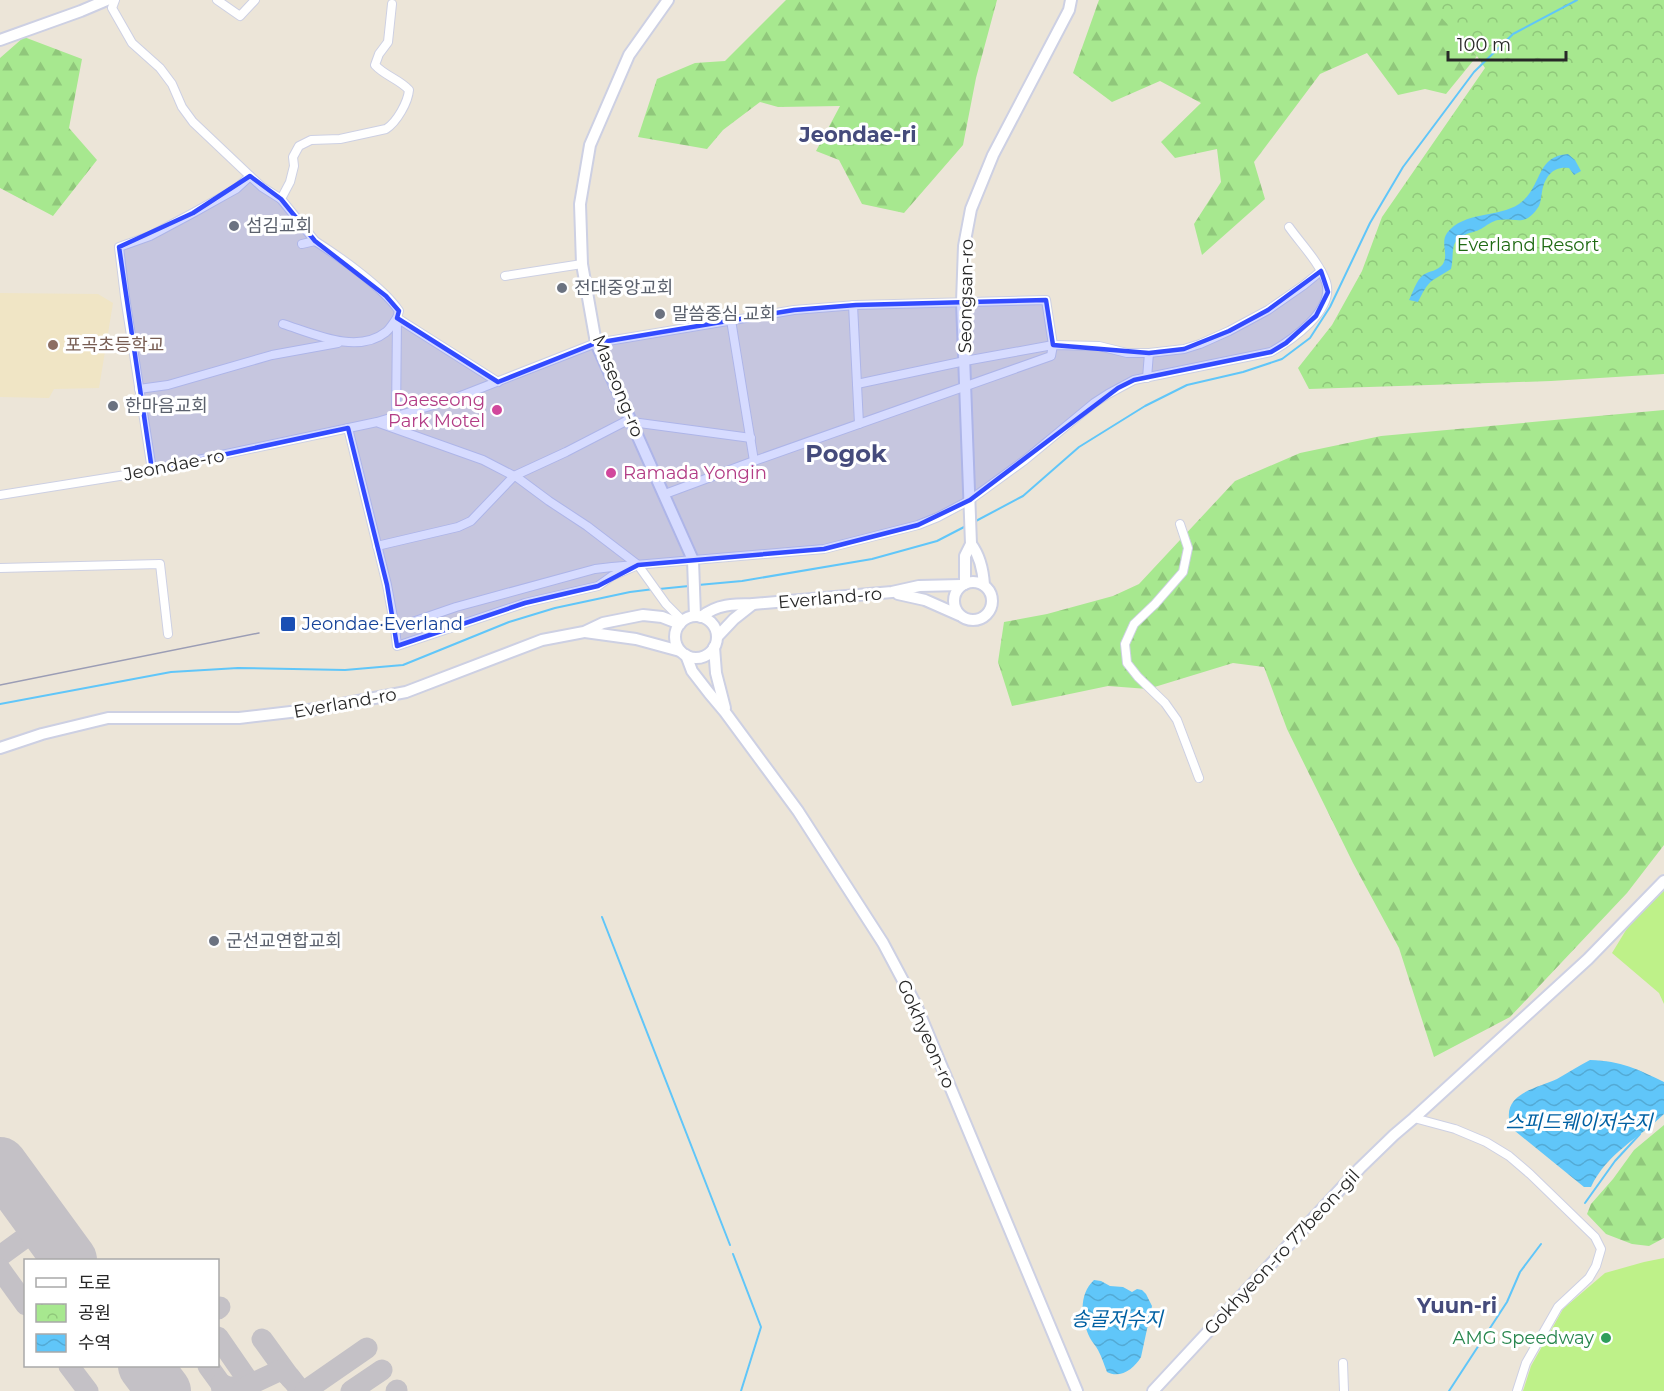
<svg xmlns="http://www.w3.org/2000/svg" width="1664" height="1391" viewBox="0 0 1664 1391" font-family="Montserrat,'Noto Sans KR',sans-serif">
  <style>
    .education { fill: #f0e5c5 }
    .forest { fill: url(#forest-firs) }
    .park { fill: url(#park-crowns) }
    .pitch { fill: #bef189 }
    .water { fill: url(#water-waves) }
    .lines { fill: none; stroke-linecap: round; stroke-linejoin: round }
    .stream { stroke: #60c6f9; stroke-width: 2 }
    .taxiway { stroke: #c4c1c6; stroke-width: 21 }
    .runway { stroke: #c4c1c6; stroke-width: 54 }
    .street-casing { stroke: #cdd0e3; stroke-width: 10 }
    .secondary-casing { stroke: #cdd0e3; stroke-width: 14 }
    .street { stroke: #fff; stroke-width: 8 }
    .secondary { stroke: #fff; stroke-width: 10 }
    .tram { stroke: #9b9db5; stroke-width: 1.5 }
    .marked { fill: #324bff; fill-opacity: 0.2; stroke: #324bff; stroke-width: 4.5; stroke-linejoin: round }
    .worship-dot { fill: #6b7280; stroke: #fff; stroke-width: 2 }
    .education-dot { fill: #8d6e63; stroke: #fff; stroke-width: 2 }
    .hotel-dot { fill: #d1479c; stroke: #fff; stroke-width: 2 }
    .transit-dot { fill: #1a4fb4; stroke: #fff; stroke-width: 2 }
    .leisure-dot { fill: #2e9e5b; stroke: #fff; stroke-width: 2 }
    .labels { text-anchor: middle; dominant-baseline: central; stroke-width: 6; stroke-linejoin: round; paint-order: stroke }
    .worship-label { font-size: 18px; fill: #5b616d; stroke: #fff; text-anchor: start }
    .park-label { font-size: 18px; fill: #1f6a13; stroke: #fff }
    .street-label { font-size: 18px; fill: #282828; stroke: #fff }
    .education-label { font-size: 18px; fill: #785e54; stroke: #fff; text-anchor: start }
    .hotel-label { font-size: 18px; fill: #b23c85; stroke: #fff; text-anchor: end }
    .transit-label { font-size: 18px; fill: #164399; stroke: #fff; text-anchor: start }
    .leisure-label { font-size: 18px; fill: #27864d; stroke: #fff; text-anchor: end }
    .water-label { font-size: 20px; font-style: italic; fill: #0161a3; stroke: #fff }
    .quarter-label { font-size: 21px; font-weight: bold; fill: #454b7c; stroke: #fff }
    .district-label { font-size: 24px; font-weight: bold; fill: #454b7c; stroke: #fff }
  </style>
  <defs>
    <pattern id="forest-firs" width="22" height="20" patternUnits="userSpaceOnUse" patternTransform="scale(1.5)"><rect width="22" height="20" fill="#a7e88f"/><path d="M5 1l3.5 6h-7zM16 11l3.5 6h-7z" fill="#90c77b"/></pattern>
    <pattern id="park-crowns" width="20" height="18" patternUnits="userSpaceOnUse" patternTransform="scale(1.5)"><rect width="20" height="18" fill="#a7e88f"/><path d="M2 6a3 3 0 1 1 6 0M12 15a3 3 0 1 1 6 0" fill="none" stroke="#90c77b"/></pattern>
    <pattern id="water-waves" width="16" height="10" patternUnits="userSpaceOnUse" patternTransform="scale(1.5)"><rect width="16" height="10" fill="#60c6f9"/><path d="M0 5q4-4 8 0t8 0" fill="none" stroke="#53aad5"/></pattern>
  </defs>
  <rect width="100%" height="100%" fill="#ece5d8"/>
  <polygon class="education" points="0,293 98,294 113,303 99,388 54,389 49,398 0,397"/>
  <g class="forest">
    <polygon points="786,0 997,0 976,78 963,145 904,213 862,204 839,160 816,151 840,106 778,107 760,102 723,130 707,149 638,137 657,79 695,63 725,61"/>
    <polygon points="1099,0 1428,0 1477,56 1446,94 1425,89 1398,95 1367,53 1320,74 1254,162 1265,199 1202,255 1194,224 1221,182 1217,149 1175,158 1161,142 1201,103 1160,81 1112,102 1073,73"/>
    <polygon points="24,37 82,59 69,128 97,160 53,216 0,188 0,58"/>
    <polygon points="1664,410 1664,845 1627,893 1510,1017 1434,1057 1399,948 1353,863 1287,729 1264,667 1233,663 1148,689 1108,686 1012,706 998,662 1004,622 1047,614 1113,596 1139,584 1235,481 1300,453 1381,436"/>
    <polygon points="1664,1125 1664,1238 1649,1246 1632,1244 1606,1234 1587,1214 1591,1204 1613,1179 1634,1150"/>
  </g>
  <polygon class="park" points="1425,0 1664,0 1664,374 1551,381 1309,389 1298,368 1332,325 1362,271 1382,217 1485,68 1477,56"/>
  <g class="pitch">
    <polygon points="1664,889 1664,1004 1659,993 1612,953 1634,917"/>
    <polygon points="1664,1258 1664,1391 1523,1391 1531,1366 1563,1309 1605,1273 1644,1262"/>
  </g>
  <g class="water">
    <path d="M1568,154l7,6 6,11 -7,4 -5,-7c-16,-2 -24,8 -27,24 -1,5 -1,9 -3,14 -14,22 -22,11 -41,14 -6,1 -12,6 -17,9 -10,5 -22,4 -27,16 -2,7 -1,17 -3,24 -6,4 -12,7 -18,11 -7,5 -11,14 -15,22l-9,-2c4,-8 7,-19 14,-25 6,-4 15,-4 20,-11 6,-10 -3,-21 4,-31 17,-22 51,-15 72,-29 24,-17 16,-48 49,-50z"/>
    <path d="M1590,1060c32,1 47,9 74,22v32c-26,25 -57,39 -73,73h-7l-69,-56c-1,-4 -5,-9 -6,-13 -3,-26 32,-31 48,-39 11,-6 21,-13 33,-19z"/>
    <path d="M1094,1280l7,1 9,5 13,1 9,5 5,-3 5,1 4,4 6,12 -11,51c-7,12 -21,22 -34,15 -3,-7 -5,-15 -9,-22 -2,-4 -6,-8 -8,-12 -9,-19 -12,-43 4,-58z"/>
  </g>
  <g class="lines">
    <g class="stream">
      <polyline points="974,522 1023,496 1079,447 1145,406 1187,385 1243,372 1282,359 1310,338 1330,307 1370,223 1403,167 1474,72 1513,34 1577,0"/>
      <polyline points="698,585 742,581 872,559 937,541 966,526"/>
      <polyline points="659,589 689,586"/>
      <polyline points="0,704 171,672 238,668 345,670 403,665 509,622 555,608 630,592 654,589"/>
      <polyline points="602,917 730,1245"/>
      <polyline points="1585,1203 1615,1161 1640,1134"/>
      <polyline points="733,1254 761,1327 741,1391"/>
      <polyline points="1449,1391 1507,1302 1520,1272 1541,1244"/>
    </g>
    <g class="taxiway">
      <polyline points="0,1256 33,1232"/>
      <polyline points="0,1269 26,1305"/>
      <polyline points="218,1309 220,1307"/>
      <polyline points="218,1337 247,1379 247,1385"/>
      <polyline points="262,1339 291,1379"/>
      <polyline points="69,1366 88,1391"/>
      <polyline points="208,1366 226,1391"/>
      <polyline points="222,1391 221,1384 228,1387 247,1387"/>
      <polyline points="242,1391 249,1385 281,1370 290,1377 301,1391"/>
      <polyline points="305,1391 367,1348"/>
      <polyline points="351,1391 382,1370"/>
      <polyline points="396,1391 397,1390"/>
    </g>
    <g class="runway">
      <polyline points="0,1164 70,1260"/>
      <polyline points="145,1366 164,1391"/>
    </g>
    <defs>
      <g id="street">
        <polyline points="115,0 112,8 132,43 160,68 172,84 182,107 193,122 250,176"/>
        <polyline points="217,0 240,16 255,0"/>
        <path d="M315,241l-34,-42 9,-17 4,-16 -1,-9 6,-11 12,-6 29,-1 46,-10c11,-7 22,-27 23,-39 -10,-11 -24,-14 -34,-25l4,-11 9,-12 4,-38"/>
        <path d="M302,244l13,-3c25,16 69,47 84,70l-2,7 -1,100"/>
        <polyline points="505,276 582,264"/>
        <polyline points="853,305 859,424"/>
        <path d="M283,324c29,9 74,31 103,8 4,-3 8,-10 11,-14l101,64"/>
        <polyline points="1147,378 1149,353"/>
        <polyline points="857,384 965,361 1053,345 1099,346 1127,353 1149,353 1184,349 1200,344 1229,331 1268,310 1304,285 1321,271"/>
        <polyline points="139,389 168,385 272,355 338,343"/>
        <polyline points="632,422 751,438"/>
        <polyline points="379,423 483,460 518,478 549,501 587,526 638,565 666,604 683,621"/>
        <polyline points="348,428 387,585 395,628"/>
        <polyline points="152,470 125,297 119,247 150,236 193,213 236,189 250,176 262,187 281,199"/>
        <polyline points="665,494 754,461 731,320"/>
        <polyline points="0,495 132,474 377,422 453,399 596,343 794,310 856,305 1046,300 1053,345 1051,356 754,461"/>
        <polyline points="1180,524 1188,548 1183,572 1155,604 1134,624 1125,644 1127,663 1138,677 1165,703 1177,720 1199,778"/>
        <polyline points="377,546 458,527 471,521 514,476 566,452 630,419"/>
        <path d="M638,565l-26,11 -14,10 -73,17 -128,43 -2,-18 61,-21 139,-38 17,-2 212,-18 94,-24 20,-8 32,-17 55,-40 69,-57 14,-9 26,-14 137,-28c21,-12 64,-42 55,-70 -7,-20 -25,-38 -37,-55"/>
        <polyline points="0,568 160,564 168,634"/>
        <polyline points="1414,1118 1455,1129 1486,1142 1509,1156 1530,1174 1595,1237 1601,1249 1596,1266 1589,1278 1558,1307 1526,1363 1517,1391"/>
        <polyline points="1343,1363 1344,1391"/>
      </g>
      <g id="secondary">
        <polyline points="668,0 629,55 590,145 580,204 582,264 596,343 693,560 695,616"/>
        <polyline points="0,40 81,11 107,0"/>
        <path d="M971,544c9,12 12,25 13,41"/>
        <circle cx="973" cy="601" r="19"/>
        <polyline points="965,584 965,556 971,544 962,302 964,246 971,209 993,155 1069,10 1071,0"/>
        <polyline points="898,594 925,600 959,615"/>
        <circle cx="696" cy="637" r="21"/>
        <path d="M701,617c16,-13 33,-13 52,-13l139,-12 27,-6 43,-1"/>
        <polyline points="585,632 636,639 680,651"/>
        <polyline points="717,637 734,619 753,604"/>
        <polyline points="714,647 716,673 725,708"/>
        <polyline points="686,655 692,671 709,693 725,712 798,811 883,943 916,1005 1077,1391"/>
        <polyline points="0,748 42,734 108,718 239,718 316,709 406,692 542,640 584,632 603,623 643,615 662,617 680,624"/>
        <polyline points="1153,1391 1360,1168 1394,1135 1414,1118 1588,959 1664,881"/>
      </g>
    </defs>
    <use href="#street" class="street-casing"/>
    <use href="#secondary" class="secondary-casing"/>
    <use href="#street" class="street"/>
    <use href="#secondary" class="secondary"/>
    <polyline class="tram" points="0,685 259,633"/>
  </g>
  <path class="marked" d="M250,176l31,23 34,42 71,55 13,15 -2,7 101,64 98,-39 198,-33 62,-5 190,-5 7,45 96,8 35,-4 45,-18 39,-21 53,-39 7,21 -12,24 -30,27 -15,9 -137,28 -16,8 -148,112 -52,25 -94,24 -186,16 -40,21 -73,17 -128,43 -10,-61 -39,-157 -196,42 -33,-223 74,-34z"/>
  <g class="worship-dot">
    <circle cx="234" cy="226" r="6"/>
    <circle cx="562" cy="288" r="6"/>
    <circle cx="660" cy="314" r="6"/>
    <circle cx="113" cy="406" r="6"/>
    <circle cx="214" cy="941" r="6"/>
  </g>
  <circle class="education-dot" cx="53" cy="345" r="6"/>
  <g class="hotel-dot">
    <circle cx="497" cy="410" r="6"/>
    <circle cx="611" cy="473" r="6"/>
  </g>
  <rect class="transit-dot" x="280" y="616" width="16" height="16" rx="3"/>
  <circle class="leisure-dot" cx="1606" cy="1338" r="6"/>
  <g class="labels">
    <g class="worship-label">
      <text x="246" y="226">섬김교회</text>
      <text x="574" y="288">전대중앙교회</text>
      <text x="672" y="314">말씀중심 교회</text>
      <text x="125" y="406">한마음교회</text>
      <text x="226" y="941">군선교연합교회</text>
    </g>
    <g class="park-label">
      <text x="1528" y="245">Everland Resort</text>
    </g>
    <g class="street-label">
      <text transform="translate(966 296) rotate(-89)">Seongsan-ro</text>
      <text transform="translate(618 386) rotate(68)">Maseong-ro</text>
      <text transform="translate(174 465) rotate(-11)">Jeondae-ro</text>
      <text transform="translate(830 598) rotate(-5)">Everland-ro</text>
      <text transform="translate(345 703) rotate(-10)">Everland-ro</text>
      <text transform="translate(926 1034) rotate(66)">Gokhyeon-ro</text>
      <text transform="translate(1282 1252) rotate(-47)">Gokhyeon-ro 77beon-gil</text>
    </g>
    <g class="education-label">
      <text x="65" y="345">포곡초등학교</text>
    </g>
    <g class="hotel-label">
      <text x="485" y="400">Daeseong<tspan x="485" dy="21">Park Motel</tspan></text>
      <text x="623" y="473" text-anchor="start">Ramada Yongin</text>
    </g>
    <g class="transit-label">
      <text x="302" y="624">Jeondae·Everland</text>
    </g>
    <g class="leisure-label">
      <text x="1594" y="1338">AMG Speedway</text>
    </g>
    <g class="water-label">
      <text x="1579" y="1122">스피드웨이저수지</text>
      <text x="1117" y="1319">송골저수지</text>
    </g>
    <g class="quarter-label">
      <text x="858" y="134">Jeondae-ri</text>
      <text x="1457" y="1305">Yuun-ri</text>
    </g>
    <g class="district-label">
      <text x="846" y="453">Pogok</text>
    </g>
  </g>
  <rect x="24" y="1259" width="195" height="108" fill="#ffffff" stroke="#a9a9a9" stroke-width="1.5"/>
  <rect x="36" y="1278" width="30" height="9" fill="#ffffff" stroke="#a9a9a9" stroke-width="1.5"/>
  <text x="78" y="1289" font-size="18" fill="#282828">도로</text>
  <rect x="36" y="1304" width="30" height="18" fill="url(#park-crowns)" stroke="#a9a9a9" stroke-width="1.5"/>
  <text x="78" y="1319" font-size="18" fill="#282828">공원</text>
  <rect x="36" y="1334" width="30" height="18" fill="url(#water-waves)" stroke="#a9a9a9" stroke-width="1.5"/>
  <text x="78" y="1349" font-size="18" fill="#282828">수역</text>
  <path d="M1448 51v9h118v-9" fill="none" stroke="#282828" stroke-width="3"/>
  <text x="1457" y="51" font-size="18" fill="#282828" stroke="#ffffff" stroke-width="4.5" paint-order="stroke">100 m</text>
</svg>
